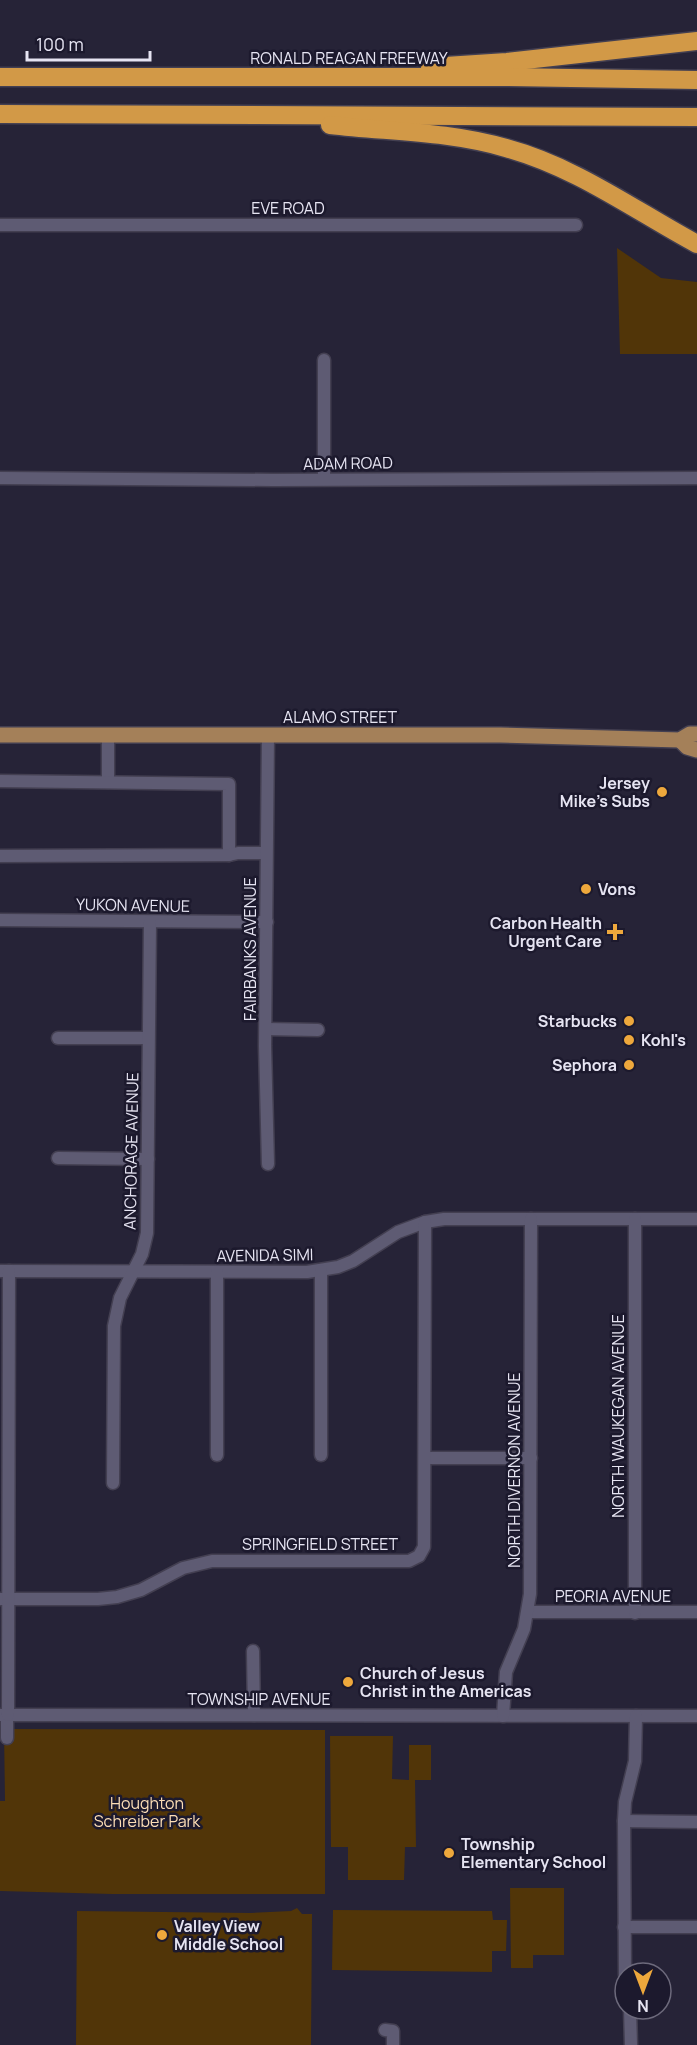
<svg xmlns="http://www.w3.org/2000/svg" width="697" height="2045" viewBox="0 0 697 2045" font-family="Manrope,sans-serif">
  <style>
    .green { fill: #513508 }
    .lines { fill: none; stroke-linecap: round; stroke-linejoin: round }
    .minor-casing { stroke: #433f51; stroke-width: 15 }
    .major-casing { stroke: #433f51; stroke-width: 18 }
    .highway-casing { stroke: #433f51; stroke-width: 21 }
    .minor { stroke: #5e5b73; stroke-width: 12 }
    .major { stroke: #a48059; stroke-width: 15 }
    .highway { stroke: #d29947; stroke-width: 18 }
    .poi-dot { fill: #eea83c; stroke: #1c192d; stroke-width: 2 }
    .labels { text-anchor: middle; dominant-baseline: central; stroke-width: 5; stroke-linejoin: round; paint-order: stroke }
    .street-label { font-size: 16px; fill: #e6e4f2; stroke: #1c192d }
    .poi-label { font-size: 16px; font-weight: bold; fill: #e6e4f2; stroke: #1c192d; text-anchor: start }
    .park-label { font-size: 16px; fill: #fcddb5; stroke: #1c192d }
  </style>
  <rect width="100%" height="100%" fill="#262337"/>
  <g class="green">
    <polygon points="617,248 661,278 697,282 697,354 620,354"/>
    <polygon points="4,1729 325,1730 325,1894 112,1894 0,1891 0,1801 5,1801"/>
    <polygon points="330,1736 393,1736 392,1779 409,1780 409,1745 431,1745 431,1780 415,1780 416,1847 405,1847 404,1880 348,1880 348,1847 331,1847"/>
    <polygon points="510,1888 564,1888 564,1955 533,1955 533,1968 511,1968"/>
    <polygon points="297,1908 302,1914 312,1914 311,2045 76,2045 77,1911 251,1913 291,1911"/>
    <polygon points="333,1910 492,1911 493,1920 507,1920 506,1951 492,1951 492,1972 332,1970"/>
  </g>
  <g class="lines">
    <defs>
      <g id="minor">
        <polyline points="0,225 576,225"/>
        <polyline points="324,360 324,479"/>
        <polyline points="0,478 273,480 697,478"/>
        <polyline points="108,735 108,782"/>
        <polyline points="0,781 229,784 229,855"/>
        <polyline points="0,856 229,855 238,853 266,853"/>
        <polyline points="0,920 267,922"/>
        <polyline points="266,1029 318,1030"/>
        <polyline points="58,1038 148,1038"/>
        <polyline points="58,1158 148,1159"/>
        <polyline points="268,1164 265,1046 268,735"/>
        <polyline points="0,1271 307,1272 338,1267 353,1261 398,1232 425,1222 444,1219 697,1219"/>
        <polyline points="217,1455 217,1272"/>
        <polyline points="321,1455 321,1271"/>
        <polyline points="425,1458 531,1458"/>
        <polyline points="113,1483 114,1326 120,1298 142,1254 147,1233 150,922"/>
        <polyline points="0,1599 98,1599 117,1597 141,1590 183,1568 212,1561 409,1561 419,1556 424,1547 425,1222"/>
        <polyline points="528,1612 697,1612"/>
        <polyline points="635,1613 635,1219"/>
        <polyline points="253,1651 254,1715"/>
        <polyline points="0,1715 697,1716"/>
        <polyline points="7,1715 7,1738"/>
        <polyline points="8,1715 9,1271"/>
        <polyline points="503,1716 506,1672 524,1629 530,1594 531,1219"/>
        <polyline points="624,1821 697,1822"/>
        <polyline points="624,1927 697,1927"/>
        <polyline points="625,1975 624,1821 625,1802 635,1761 636,1716"/>
        <polyline points="630,2009 631,2045"/>
        <polyline points="385,2030 393,2031 393,2045"/>
      </g>
      <g id="major">
        <polyline points="0,735 500,735 680,740 690,734 697,734"/>
        <polyline points="680,740 687,747 697,750"/>
      </g>
      <g id="highway">
        <polyline points="430,67 507,62 697,41"/>
        <polyline points="0,77 506,77 697,80"/>
        <polyline points="0,114 697,117"/>
        <path d="M330,125c60,7 117,6 176,23 70,19 128,62 191,96"/>
      </g>
    </defs>
    <use href="#minor" class="minor-casing"/>
    <use href="#major" class="major-casing"/>
    <use href="#highway" class="highway-casing"/>
    <use href="#minor" class="minor"/>
    <use href="#major" class="major"/>
    <use href="#highway" class="highway"/>
  </g>
  <g class="poi-dot">
    <circle cx="662" cy="792" r="6"/>
    <circle cx="586" cy="889" r="6"/>
    <path d="M612 923h6v6h6v6h-6v6h-6v-6h-6v-6h6z"/>
    <circle cx="629" cy="1021" r="6"/>
    <circle cx="629" cy="1040" r="6"/>
    <circle cx="629" cy="1065" r="6"/>
    <circle cx="348" cy="1682" r="6"/>
    <circle cx="449" cy="1853" r="6"/>
    <circle cx="162" cy="1935" r="6"/>
  </g>
  <g class="labels">
    <g class="street-label">
      <text x="349" y="58">RONALD REAGAN FREEWAY</text>
      <text x="288" y="208">EVE ROAD</text>
      <text transform="translate(348 463) rotate(-1)">ADAM ROAD</text>
      <text x="340" y="717">ALAMO STREET</text>
      <text transform="translate(133 905) rotate(1)">YUKON AVENUE</text>
      <text transform="translate(250 949) rotate(-90)">FAIRBANKS AVENUE</text>
      <text transform="translate(131 1151) rotate(-89)">ANCHORAGE AVENUE</text>
      <text transform="translate(265 1255) rotate(-1)">AVENIDA SIMI</text>
      <text transform="translate(618 1416) rotate(-90)">NORTH WAUKEGAN AVENUE</text>
      <text transform="translate(514 1470) rotate(-90)">NORTH DIVERNON AVENUE</text>
      <text x="320" y="1544">SPRINGFIELD STREET</text>
      <text x="613" y="1596">PEORIA AVENUE</text>
      <text x="259" y="1699">TOWNSHIP AVENUE</text>
    </g>
    <g class="poi-label">
      <text x="650" y="783" text-anchor="end">Jersey<tspan x="650" dy="18">Mike's Subs</tspan></text>
      <text x="598" y="889">Vons</text>
      <text x="602" y="923" text-anchor="end">Carbon Health<tspan x="602" dy="18">Urgent Care</tspan></text>
      <text x="617" y="1021" text-anchor="end">Starbucks</text>
      <text x="641" y="1040">Kohl's</text>
      <text x="617" y="1065" text-anchor="end">Sephora</text>
      <text x="360" y="1673">Church of Jesus<tspan x="360" dy="18">Christ in the Americas</tspan></text>
      <text x="461" y="1844">Township<tspan x="461" dy="18">Elementary School</tspan></text>
      <text x="174" y="1926">Valley View<tspan x="174" dy="18">Middle School</tspan></text>
    </g>
    <g class="park-label">
      <text x="147" y="1803">Houghton<tspan x="147" dy="18">Schreiber Park</tspan></text>
    </g>
  </g>
  <g transform="translate(643 1991) rotate(180)"><circle r="28" fill="#1c192d" stroke="#6d6a7c" stroke-width="1.5"/>
  <path d="M0-4.5L10 22L0 15L-10 22Z" fill="#eea83c"/>
  <text y="-9" font-size="16" font-weight="bold" text-anchor="middle" fill="#e6e4f2">N</text>
  </g>
  <path d="M27 51v9h123v-9" fill="none" stroke="#e6e4f2" stroke-width="3"/>
  <text x="36" y="51" font-size="18" fill="#e6e4f2" stroke="#1c192d" stroke-width="4.5" paint-order="stroke">100 m</text>
</svg>
